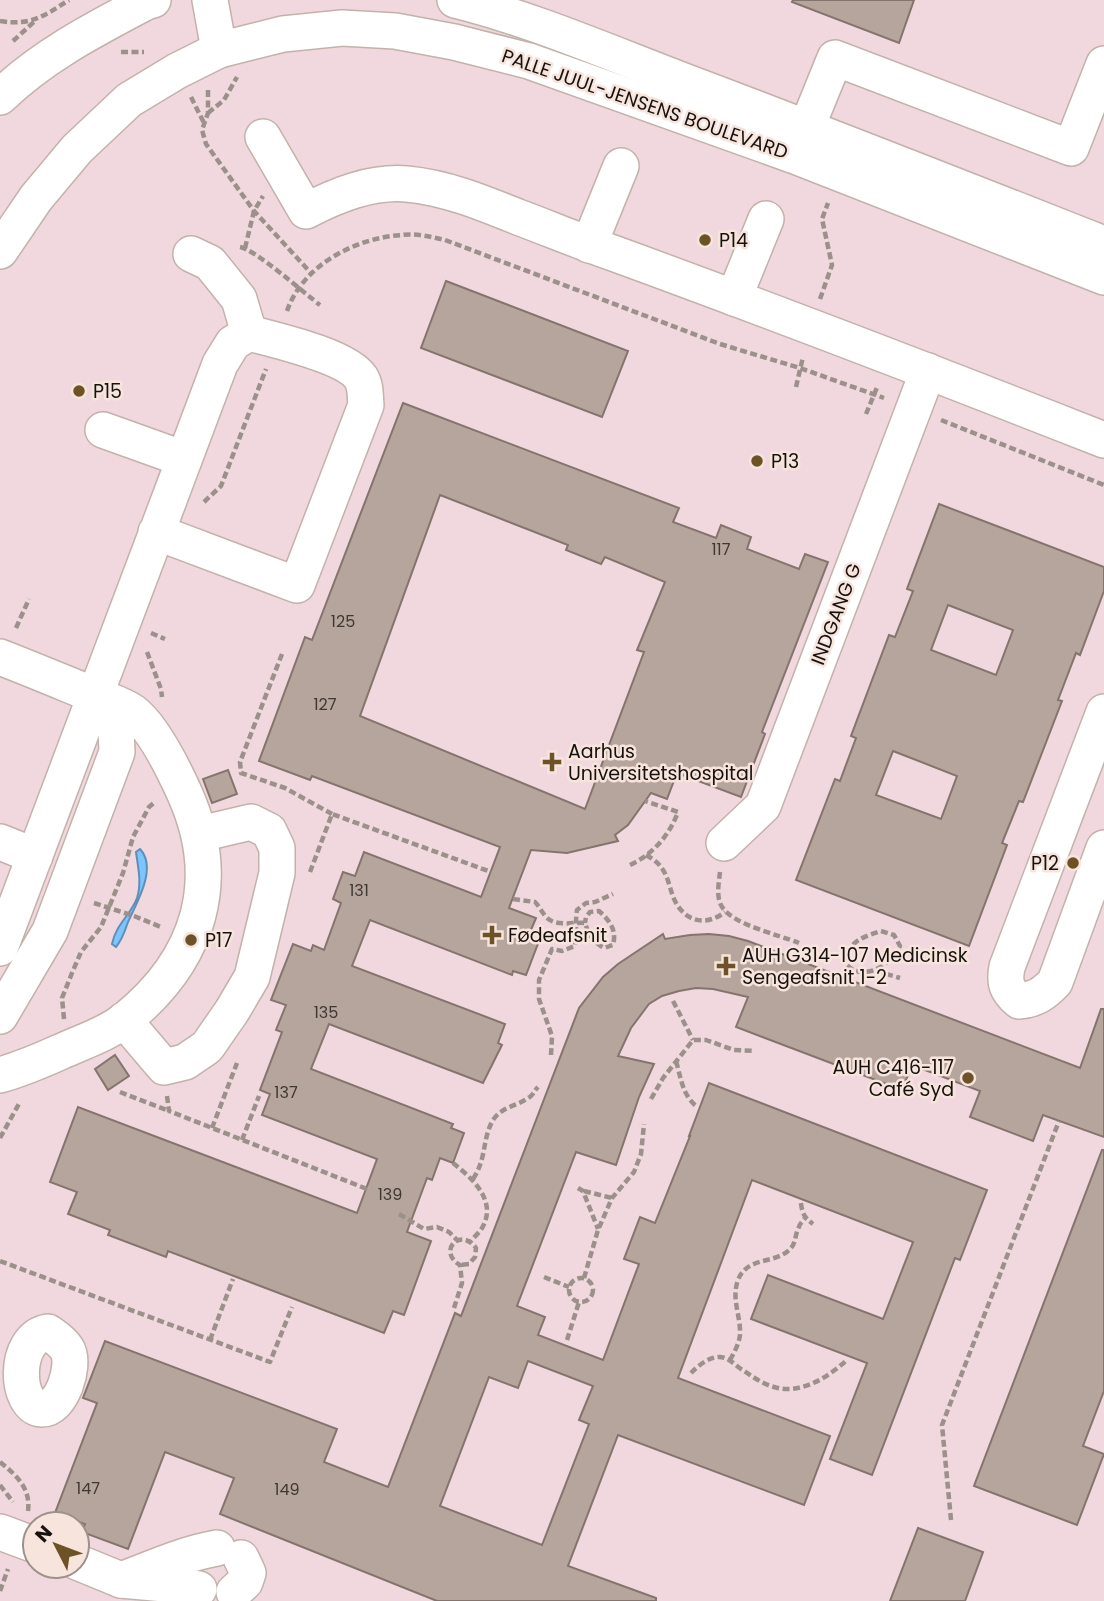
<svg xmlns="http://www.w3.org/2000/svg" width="1104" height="1601" viewBox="0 0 1104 1601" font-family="Poppins,sans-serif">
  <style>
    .medical { fill: #f1d8df; fill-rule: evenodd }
    .water { fill: #7cc5ff; stroke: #5e8fb7; stroke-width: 2 }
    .building { fill: #b6a59d; stroke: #84746d; stroke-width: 2; fill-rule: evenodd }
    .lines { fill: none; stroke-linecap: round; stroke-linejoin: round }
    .minor-casing { stroke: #c3b2aa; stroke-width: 38 }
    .path { stroke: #9c908a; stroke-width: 4.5; stroke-dasharray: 7 3.5; stroke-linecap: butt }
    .minor { stroke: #fff; stroke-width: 35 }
    .poi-dot { fill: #6c5224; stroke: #f7e5dd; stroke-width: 2.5 }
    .labels { text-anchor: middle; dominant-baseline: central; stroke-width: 5; stroke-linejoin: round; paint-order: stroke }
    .number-label { font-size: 16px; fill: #3f3732 }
    .street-label { font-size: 19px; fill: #17120f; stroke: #f7e5dd }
    .poi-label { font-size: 19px; fill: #17120f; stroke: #f7e5dd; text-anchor: start }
  </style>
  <rect width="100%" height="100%" fill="#f7e5dd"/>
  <path class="medical" d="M0,0h1104v1601h-1104zM35,1524h42v42h-42z"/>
  <path class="water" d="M140,849c18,19 -4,55 -12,73 -3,9 -6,18 -12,25l-4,-3c4,-20 18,-28 25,-46 5,-15 1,-31 -1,-46z"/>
  <g class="building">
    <polygon points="793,0 914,0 899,43 792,2"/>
    <polygon points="446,281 628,351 602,417 421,348"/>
    <path d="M403,403l276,105 -6,14 43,16 5,-13 30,12 -4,12 52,20 6,-15 23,8 -66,170 3,2 -24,63 -64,-24 -10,26 -16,-6 -23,32 -13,10 3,6 -51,12 -36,-3 -22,58 27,10 -8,19 11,4 -13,34 -13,-4 -1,4 -142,-55 -18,46 153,58 -7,19 4,2 -19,38 -154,-59 -18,45 142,55 -2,4 13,5 -11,30 -13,-5 -8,22 -5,-2 -20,54 24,9 -27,74 -11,-4 -9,22 -216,-82 -2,6 -58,-22 2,-5 -42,-16 9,-22 -27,-10 28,-75 279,106 20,-54 -115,-44 8,-21 -10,-4 22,-58 -6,-2 10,-25 -15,-5 22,-56 18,7 2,-6 11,5 17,-47 -8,-4 10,-27 12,4 9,-24 117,45 19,-50 -188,-71 -2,4 -51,-19 46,-124 7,3zM440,495l128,50 -2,5 35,14 4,-7 60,25 -28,68 7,2 -59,157 -225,-93z"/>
    <path d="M939,504l165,63v24l-24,64 -4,-2 -18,47 4,1 -39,101 -4,-1 -17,42 5,2 -38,101 -173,-66 39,-101 5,2 16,-43 -5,-2 38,-101 6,2 18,-46 -6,-2zM948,605l65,25 -17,45 -65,-25zM893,751l64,25 -16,43 -65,-24z"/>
    <polygon points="228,770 237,794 212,803 203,779"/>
    <path d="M663,934l2,5 25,-4 19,-1 20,2 19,5 332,127 21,-59h3v128l-61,-22 -10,26 -63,-24 10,-26 -68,-26 -10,25 -166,-63 12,-30 -35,-8 -17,-1 -17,3 -17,5 -13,8 -18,24 -13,28 36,8 -15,33 -23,68 -40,-13 -59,154 28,11 -7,18 65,25 36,-96 -15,-5 16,-42 15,6 35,-87h-1l20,-53 278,107 -27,70 -5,-2 -83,217 -42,-16 37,-96 -116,-44 17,-44 115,44 30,-77 -161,-62 -74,198 152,58 -26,69 -186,-70 -50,131 88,32v3h-219l-217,-87 14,-36 -69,-26 -37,97 -46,-17 3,-8 -30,-11 42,-110 -14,-5 22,-57 232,88 -13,33 64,25 67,-174 6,3 118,-308 24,-31 15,-13zM528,1361l65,25 -14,34 10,4 -47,121 -102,-39 49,-129 29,11z"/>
    <polygon points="115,1055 129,1076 108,1090 95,1069"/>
    <polygon points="1102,1150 1104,1150 1104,1391 1083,1446 1104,1454 1077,1525 974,1486"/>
    <polygon points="918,1528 983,1552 965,1601 890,1601"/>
  </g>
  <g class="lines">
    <defs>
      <g id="minor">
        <polyline points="210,0 219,50"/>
        <path d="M455,0c77,19 155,53 229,81 141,53 280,108 420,163"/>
        <path d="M0,97c42,-41 95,-68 146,-95l7,-2"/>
        <path d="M263,137l43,74c31,-16 65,-30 101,-27 40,4 74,18 111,33 32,12 63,25 95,36 164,60 328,123 491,187"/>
        <polyline points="798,149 835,58 1071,148 1104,64"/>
        <polyline points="589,245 621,166"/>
        <polyline points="0,251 36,198 77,149 129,100 177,71 219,50 283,34 342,28 395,31 454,42 529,61 795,156 1104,277"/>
        <polyline points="191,254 210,263 239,299 249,333"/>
        <polyline points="734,298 766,219"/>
        <polyline points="103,430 184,459"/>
        <path d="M0,657c31,12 62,25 94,38 12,5 28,9 39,17 20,15 40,56 51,80 40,88 16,167 -58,227 -19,15 -44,23 -66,33 -20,9 -39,17 -60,23"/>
        <path d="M1104,712l-97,255c-3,15 -1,23 12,34 15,-1 25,-7 36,-19l49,-134"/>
        <polyline points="0,842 35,856"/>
        <polyline points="724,843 763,806 928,371"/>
        <path d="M0,948c73,-194 147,-389 220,-584l13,-21 16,-10c26,7 98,23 112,45 5,8 4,18 5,27l-69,180 -141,-53"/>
        <polyline points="0,1016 50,931 117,752 115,703"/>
        <polyline points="124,1020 164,1067 185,1062 207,1047 232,1011 252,977 277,873 277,848 269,831 251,822 200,834"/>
        <path d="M48,1332c7,5 16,11 20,19 7,16 -6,58 -26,58 -27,-1 -30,-71 6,-77z"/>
        <polyline points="0,1532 35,1545"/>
        <polyline points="77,1562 121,1580"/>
        <path d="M199,1589l-24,-4 -54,-5c32,-12 62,-26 96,-32"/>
        <polyline points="234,1592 245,1582 248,1573 241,1558"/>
      </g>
    </defs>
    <use href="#minor" class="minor-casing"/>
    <g class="path">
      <path d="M0,21c31,5 44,-5 69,-21"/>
      <polyline points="13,41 35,21"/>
      <polyline points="121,52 144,52"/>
      <polyline points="208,90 208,113 202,130 206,144 254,211 311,273"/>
      <polyline points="191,97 204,123"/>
      <polyline points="208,113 224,100 237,77"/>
      <path d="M240,247c16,3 64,46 80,58"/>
      <polyline points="245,248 254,211 263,196"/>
      <polyline points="820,299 832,265 822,219 828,203"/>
      <path d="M287,311c16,-46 68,-73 115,-76 15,-2 29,2 43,5l275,104 80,24 84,30"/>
      <polyline points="796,387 803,357"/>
      <polyline points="866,414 878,385"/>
      <polyline points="941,420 1104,485"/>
      <polyline points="204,502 221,486 266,369"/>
      <polyline points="16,628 29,599"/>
      <polyline points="151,633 165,639"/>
      <polyline points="147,652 161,689 162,697"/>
      <polyline points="282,654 240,762 241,773 285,788 332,814"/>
      <path d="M646,855c7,4 13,8 17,15 6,9 7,21 12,31 11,22 32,25 50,11"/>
      <path d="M630,865c23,-11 39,-29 48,-53l-33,-11"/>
      <polyline points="310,872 332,814 491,872"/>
      <path d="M720,872c-1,10 -4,23 1,33 9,19 58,30 78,38"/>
      <path d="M513,899l22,3c5,5 9,15 15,18 9,6 25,2 35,3 4,12 8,19 19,25l9,-3c4,-15 -3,-24 -14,-34l-9,1 -4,5 -1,6"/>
      <polyline points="94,903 134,916 161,927"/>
      <path d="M881,931l13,4 6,11c-9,15 -24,30 -44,25 -4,-1 -7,-4 -10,-7l-2,-7c10,-18 19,-20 37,-26z"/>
      <polyline points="876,971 900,978"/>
      <polyline points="673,1001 693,1040"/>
      <polyline points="64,1019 62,998 72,973 81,952 101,927 123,873 133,837 149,807 155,802"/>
      <path d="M551,1055l1,-19 -13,-37v-19l13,-31 10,2 13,-5c2,-13 0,-24 2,-36l9,-7 9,-1 18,-8"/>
      <path d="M676,1061c5,17 6,33 20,45"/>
      <polyline points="120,1092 169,1111"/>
      <polyline points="167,1096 169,1111 367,1189"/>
      <polyline points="651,1099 663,1078 693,1040 706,1040 734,1050 755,1051"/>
      <polyline points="212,1128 237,1063"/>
      <polyline points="0,1138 20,1102"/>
      <polyline points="242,1140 259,1096"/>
      <path d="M453,1163c19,15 45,38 29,65 -3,5 -8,9 -11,13"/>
      <path d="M473,1179c14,-21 9,-40 20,-59 9,-14 26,-14 38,-24 3,-3 4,-6 7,-9"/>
      <polyline points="578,1188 583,1191 598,1229"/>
      <polyline points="584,1191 612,1198"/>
      <path d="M801,1203c1,11 4,15 12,21"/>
      <polyline points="399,1214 424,1229 437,1227 449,1232 457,1240"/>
      <polyline points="0,1261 270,1362 292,1307"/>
      <polyline points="544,1277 569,1287"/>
      <polyline points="584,1278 598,1230 612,1198 634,1172 641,1154 644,1124"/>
      <circle cx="581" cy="1290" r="12"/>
      <path d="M454,1308l8,-25 -2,-18c-23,-13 0,-39 16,-17l-1,9 -6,7 -9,1"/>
      <polyline points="210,1340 233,1279"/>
      <polyline points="567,1340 579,1302"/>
      <path d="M730,1360c4,-7 9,-16 10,-25 1,-19 -9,-36 -2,-55 9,-23 34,-16 50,-29 9,-7 6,-15 11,-24 1,-4 4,-6 6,-9"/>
      <path d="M691,1373c7,-7 16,-15 27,-16 9,-1 16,7 23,12 11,7 21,15 33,18 27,8 54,-10 73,-27"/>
      <path d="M0,1462c16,13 31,26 28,49"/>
      <polyline points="0,1485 13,1502"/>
      <polyline points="951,1520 942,1425 1059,1121"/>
      <polyline points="0,1591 8,1569"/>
    </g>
    <use href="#minor" class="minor"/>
  </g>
  <g class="poi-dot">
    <circle cx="705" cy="240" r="7"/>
    <circle cx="79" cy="391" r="7"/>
    <circle cx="757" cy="461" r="7"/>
    <path d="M548.5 751.5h7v7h7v7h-7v7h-7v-7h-7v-7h7z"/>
    <circle cx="1073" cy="863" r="7"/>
    <path d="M488.5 924.5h7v7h7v7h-7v7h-7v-7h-7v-7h7z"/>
    <circle cx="191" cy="940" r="7"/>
    <path d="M722.5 955.5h7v7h7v7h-7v7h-7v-7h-7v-7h7z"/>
    <circle cx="968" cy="1078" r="7"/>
  </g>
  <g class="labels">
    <g class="number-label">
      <text x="721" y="549">117</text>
      <text x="343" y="621">125</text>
      <text x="325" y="704">127</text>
      <text x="359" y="890">131</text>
      <text x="326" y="1012">135</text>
      <text x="286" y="1092">137</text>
      <text x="390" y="1194">139</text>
      <text x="88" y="1488">147</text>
      <text x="287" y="1489">149</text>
    </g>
    <g class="street-label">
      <text transform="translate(645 104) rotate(19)">PALLE JUUL-JENSENS BOULEVARD</text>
      <text transform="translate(836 614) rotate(-69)">INDGANG G</text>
    </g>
    <g class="poi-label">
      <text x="719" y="240">P14</text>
      <text x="93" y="391">P15</text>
      <text x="771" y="461">P13</text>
      <text x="568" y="751">Aarhus<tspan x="568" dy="22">Universitetshospital</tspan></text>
      <text x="1059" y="863" text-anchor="end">P12</text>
      <text x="508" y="935">Fødeafsnit</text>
      <text x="205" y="940">P17</text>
      <text x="742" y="955">AUH G314-107 Medicinsk<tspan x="742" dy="22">Sengeafsnit 1-2</tspan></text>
      <text x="954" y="1067" text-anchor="end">AUH C416-117<tspan x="954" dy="22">Café Syd</tspan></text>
    </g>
  </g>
  <g transform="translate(56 1545) rotate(312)"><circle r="33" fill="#f7e5dd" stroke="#9d918b" stroke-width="2"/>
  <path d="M0-5L12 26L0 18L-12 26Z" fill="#6c5224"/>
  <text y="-10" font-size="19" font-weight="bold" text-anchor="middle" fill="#17120f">N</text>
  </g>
</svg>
